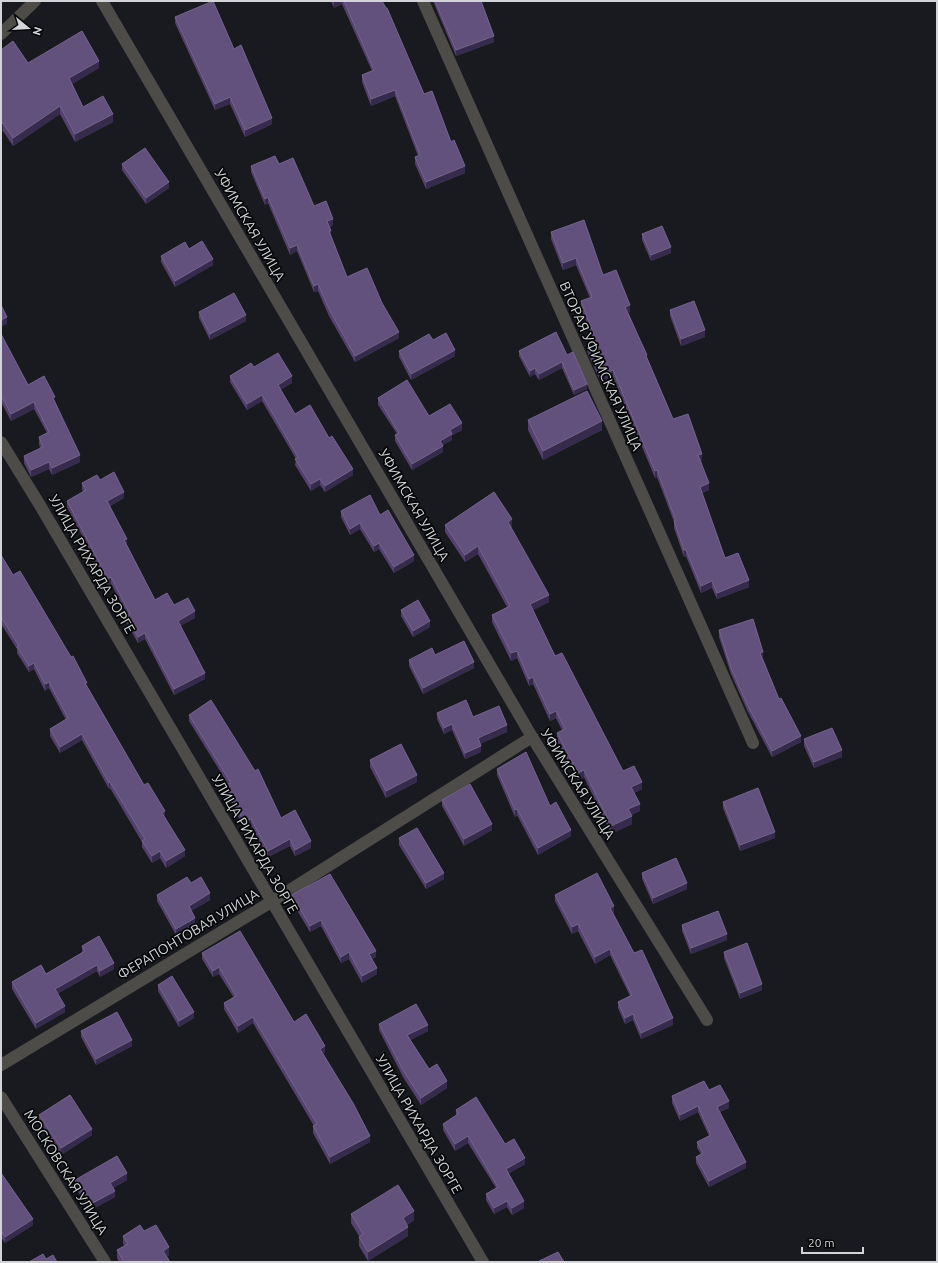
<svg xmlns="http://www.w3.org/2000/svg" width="938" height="1263" viewBox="0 0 938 1263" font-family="Ubuntu,sans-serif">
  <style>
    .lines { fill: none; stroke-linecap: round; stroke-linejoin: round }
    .minor { stroke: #4e4c49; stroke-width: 12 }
    .wall { fill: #544171 }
    .shaded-wall { fill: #362b4c }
    .building { fill: #61517c; stroke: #73658a }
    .labels { text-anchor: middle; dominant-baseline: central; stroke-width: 3.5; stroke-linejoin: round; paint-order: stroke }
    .street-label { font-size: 14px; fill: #d3d4d8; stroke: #050607 }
  </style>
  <rect width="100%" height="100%" fill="#191a20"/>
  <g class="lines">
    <g class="minor">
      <polyline points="102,1 532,737 707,1020"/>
      <polyline points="423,1 753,743"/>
      <polyline points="1,34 35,1"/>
      <polyline points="1,442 41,507 483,1262"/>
      <polyline points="1,1065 271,902 532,737"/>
      <polyline points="1,1097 105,1262"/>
    </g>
  </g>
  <g class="wall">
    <polygon points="331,1 382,1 424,94 451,142 465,173 426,189 415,164 415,157 418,156 395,96 371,106 362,82 362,75 372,71 342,4 334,8"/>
    <polygon points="433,1 481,1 494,42 456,56"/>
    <polygon points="175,17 234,49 272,124 245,137 230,104 215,110 175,23"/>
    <polygon points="1,50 28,63 99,68 72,84 83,107 113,122 75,142 60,114 13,146 3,131 1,132"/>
    <polygon points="122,164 169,188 146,204 122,170"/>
    <polygon points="279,164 314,206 333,225 330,227 331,236 347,277 399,338 355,362 329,316 318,291 314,292 297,251 290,255 268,203 265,205 251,172 251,166"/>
    <polygon points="551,232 603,275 630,312 628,312 673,419 702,461 700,461 709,490 702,493 725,558 749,587 717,599 712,588 701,593 686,556 684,557 674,528 674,522 657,477 655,478 613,377 601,383 587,351 587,344 594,341 581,308 581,301 590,298 576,265 563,270 551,239"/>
    <polygon points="642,234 671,253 651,261 642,240"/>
    <polygon points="189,249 213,265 175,287 161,262 161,256"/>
    <polygon points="670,310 705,337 681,346 670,316"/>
    <polygon points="199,312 246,321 210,340 199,318"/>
    <polygon points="1,334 28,385 55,403 80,462 52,475 49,469 31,477 24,463 24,456 40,448 39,444 39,437 47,433 34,409 11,421 1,402"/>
    <polygon points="433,340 455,356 411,380 399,357 399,351"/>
    <polygon points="519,351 567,355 587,389 574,395 562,368 539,380 535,374 530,377 519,356"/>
    <polygon points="254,367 292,383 280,390 295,414 329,438 353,475 325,492 320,485 311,491 295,465 296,459 262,401 247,410 230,382 230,376"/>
    <polygon points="378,398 429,416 462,430 452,435 452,440 442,445 443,452 412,470 395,441 395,435 397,434 378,405"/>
    <polygon points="528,420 602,430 543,460 528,430"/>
    <polygon points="100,480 124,498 110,506 127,545 155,600 174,605 195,618 180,626 205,679 174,695 145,639 138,643 126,622 126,616 128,615 111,584 108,585 67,507 67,501 83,492 82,489 82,483"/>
    <polygon points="341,511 380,515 414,561 394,573 379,549 374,552 360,529 350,535 341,517"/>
    <polygon points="445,525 512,527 511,527 549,602 533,610 555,656 623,771 642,789 634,793 640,811 631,815 632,824 611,834 584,777 578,780 557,741 557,733 562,730 556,718 550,721 533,684 529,686 517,658 511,661 492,622 492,615 507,607 478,554 465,562 445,532"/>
    <polygon points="1,555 13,575 87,686 144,785 165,817 185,856 166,868 160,858 152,863 142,847 142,842 110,788 109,789 82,740 60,753 50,736 50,729 66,720 49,688 45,691 34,669 29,672 17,653 17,649 1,624"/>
    <polygon points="401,610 430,627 413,637 401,616"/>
    <polygon points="719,630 763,659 779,699 801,742 772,757 747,710 731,674 719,637"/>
    <polygon points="435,655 474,668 423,694 409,666 409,660"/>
    <polygon points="437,713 473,717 507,732 480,744 481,752 465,759 452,730 444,734 437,719"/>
    <polygon points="189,715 281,818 311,848 295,856 290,846 268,857 251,825 244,829 226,791 226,785 228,784 189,721"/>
    <polygon points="804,739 842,757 814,768 804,746"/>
    <polygon points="370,760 417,782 386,798 370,767"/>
    <polygon points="497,769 550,806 571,836 538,855 517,815 515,817 497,775"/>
    <polygon points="442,800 492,830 464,846 442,806"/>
    <polygon points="723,802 775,838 740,851 723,808"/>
    <polygon points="399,838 444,879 426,889 399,845"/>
    <polygon points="642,873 687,889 653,904 642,879"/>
    <polygon points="191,883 210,900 191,911 195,924 176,935 157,901 157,895"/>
    <polygon points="292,895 376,957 372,959 377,974 362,983 349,959 341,963 321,926 310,932 292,902"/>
    <polygon points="555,895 614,912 613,913 634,953 673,1025 641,1039 633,1020 625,1024 618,1008 618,1002 630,996 610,955 595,964 578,931 572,934 555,901"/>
    <polygon points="682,925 727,940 691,954 682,931"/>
    <polygon points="82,946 114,969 100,977 97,971 57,994 65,1012 36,1029 12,989 12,982 46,974 82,953"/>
    <polygon points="724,952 762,990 740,999 724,958"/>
    <polygon points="202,953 294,1022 325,1052 323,1053 370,1142 330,1164 313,1133 313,1126 314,1126 253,1023 238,1033 224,1009 224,1003 234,998 219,974 213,977 202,959"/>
    <polygon points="158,985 194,1018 179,1027 158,991"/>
    <polygon points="379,1024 428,1031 410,1040 429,1069 447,1088 421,1105 403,1077 379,1030"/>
    <polygon points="81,1031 132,1046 96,1065 81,1037"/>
    <polygon points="709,1090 729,1108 720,1112 746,1168 709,1187 696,1163 696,1157 701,1154 697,1148 697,1142 709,1136 698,1112 680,1121 672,1103 672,1096"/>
    <polygon points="456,1110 505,1144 525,1164 508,1174 524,1208 512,1215 507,1207 494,1214 486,1200 486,1194 496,1188 468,1143 455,1151 443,1130 443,1124 456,1116"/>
    <polygon points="39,1115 92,1135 61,1155 39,1121"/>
    <polygon points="1,1173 33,1225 5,1243 1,1237"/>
    <polygon points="75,1180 127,1180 113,1188 115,1197 89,1211 75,1186"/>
    <polygon points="351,1214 414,1220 407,1225 408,1236 368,1261 359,1246 359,1236 351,1223"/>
    <polygon points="144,1231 169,1255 167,1256 170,1262 119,1262 117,1258 117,1250 124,1246 123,1243 123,1236"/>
  </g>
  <g class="shaded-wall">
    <polygon points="334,1 342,1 342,4 334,8"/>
    <polygon points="494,36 494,42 456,56 456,50"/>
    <polygon points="99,61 99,68 69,86 69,78"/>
    <polygon points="395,90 395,96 371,106 371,99"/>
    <polygon points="230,97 230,104 215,110 215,104"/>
    <polygon points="60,106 60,114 13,146 13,138"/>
    <polygon points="113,114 113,122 75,142 75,134"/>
    <polygon points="272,118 272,124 245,137 245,130"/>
    <polygon points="3,123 3,131 1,132 1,125"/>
    <polygon points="465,166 465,173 426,189 426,182"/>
    <polygon points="169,182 169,188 146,204 146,198"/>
    <polygon points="268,197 268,203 265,205 265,199"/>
    <polygon points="333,219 333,225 327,228 327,221"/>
    <polygon points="297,245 297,251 290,255 290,248"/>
    <polygon points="671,247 671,253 651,261 651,255"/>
    <polygon points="576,258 576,265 563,270 563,263"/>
    <polygon points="213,259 213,265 175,287 175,281"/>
    <polygon points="318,284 318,291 314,292 314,286"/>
    <polygon points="630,305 630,312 625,314 625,307"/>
    <polygon points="246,315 246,321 210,340 210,334"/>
    <polygon points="7,317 7,324 1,327 1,320"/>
    <polygon points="705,330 705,337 681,346 681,339"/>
    <polygon points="399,332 399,338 355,362 355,356"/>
    <polygon points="455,350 455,356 411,380 411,374"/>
    <polygon points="562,362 562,368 539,380 539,374"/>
    <polygon points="535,368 535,374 530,377 530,371"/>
    <polygon points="613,370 613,377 601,383 601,376"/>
    <polygon points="292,376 292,383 278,391 278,385"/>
    <polygon points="587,384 587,389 574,395 574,390"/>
    <polygon points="262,395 262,401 247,410 247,404"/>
    <polygon points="34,402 34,409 11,421 11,414"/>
    <polygon points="602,421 602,430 543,460 543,451"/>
    <polygon points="462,423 462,430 452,435 452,440 440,447 440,441 450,430"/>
    <polygon points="443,446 443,452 412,470 412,464"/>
    <polygon points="702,454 702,461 698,462 698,455"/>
    <polygon points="80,455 80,462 52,475 52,468"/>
    <polygon points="49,462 49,469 31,477 31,470"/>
    <polygon points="353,469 353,475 325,492 325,486"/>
    <polygon points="657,470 657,477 655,478 655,471"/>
    <polygon points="320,479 320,485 311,491 311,484"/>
    <polygon points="709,483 709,490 700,493 700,487"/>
    <polygon points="124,492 124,498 107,507 107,501"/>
    <polygon points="512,519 512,527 508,529 508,522"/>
    <polygon points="360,523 360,529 350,535 350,529"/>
    <polygon points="127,539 127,545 124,546 124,540"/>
    <polygon points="379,543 379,549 374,552 374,546"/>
    <polygon points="478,546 478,554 465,562 465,555"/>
    <polygon points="684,550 686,550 686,556 684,557"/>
    <polygon points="414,555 414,561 394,573 394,567"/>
    <polygon points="111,577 111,584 108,585 108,579"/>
    <polygon points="749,580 749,587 717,599 717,593"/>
    <polygon points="712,581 712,588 701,593 701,586"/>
    <polygon points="549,595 549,602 530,612 530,604"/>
    <polygon points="195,611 195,618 178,627 178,621"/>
    <polygon points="430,621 430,627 413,637 413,631"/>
    <polygon points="145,633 145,639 138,643 138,637"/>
    <polygon points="517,651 517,658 511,661 511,653"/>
    <polygon points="763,652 763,659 760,653"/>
    <polygon points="474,662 474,668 423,694 423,688"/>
    <polygon points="34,663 34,669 29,672 29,666"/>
    <polygon points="205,673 205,679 174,695 174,689"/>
    <polygon points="533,677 533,684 529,686 529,679"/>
    <polygon points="49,682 49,688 45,691 45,684"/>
    <polygon points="556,711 556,718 550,721 550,714"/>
    <polygon points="452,724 452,730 444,734 444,728"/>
    <polygon points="507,725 507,732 478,745 478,738"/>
    <polygon points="82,734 82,740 60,753 60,747"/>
    <polygon points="801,736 801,742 772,757 772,751"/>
    <polygon points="481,746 481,752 465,759 465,753"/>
    <polygon points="842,750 842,757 814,768 814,762"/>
    <polygon points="584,770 584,777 578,780 578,773"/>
    <polygon points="417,775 417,782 386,798 386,791"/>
    <polygon points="110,782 110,788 109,789 109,783"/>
    <polygon points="642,782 642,789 631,794 631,787"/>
    <polygon points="640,804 640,811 628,817 628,809"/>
    <polygon points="517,809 517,815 515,817 515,810"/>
    <polygon points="165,811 165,817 162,813"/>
    <polygon points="632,816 632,824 611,834 611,826"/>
    <polygon points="251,819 251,825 244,829 244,822"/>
    <polygon points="492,824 492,830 464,846 464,839"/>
    <polygon points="571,830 571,836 538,855 538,848"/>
    <polygon points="775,832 775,838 740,851 740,845"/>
    <polygon points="290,839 290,846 268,857 268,851"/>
    <polygon points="311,841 311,848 295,856 295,850"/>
    <polygon points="185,850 185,856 166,868 166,861"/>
    <polygon points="160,851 160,858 152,863 152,856"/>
    <polygon points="444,873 444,879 426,889 426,883"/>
    <polygon points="687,883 687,889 653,904 653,898"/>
    <polygon points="210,893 210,900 189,912 189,906"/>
    <polygon points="614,906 614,912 610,914 610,908"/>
    <polygon points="195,918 195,924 176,935 176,929"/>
    <polygon points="321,920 321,926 310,932 310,926"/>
    <polygon points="578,924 578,931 572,934 572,927"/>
    <polygon points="727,934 727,940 691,954 691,948"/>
    <polygon points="610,949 610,955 595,964 595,957"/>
    <polygon points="376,951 376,957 369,960 369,954"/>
    <polygon points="349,952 349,959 341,963 341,957"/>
    <polygon points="114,963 114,969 100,977 100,971"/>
    <polygon points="97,965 97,971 55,995 55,989"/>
    <polygon points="219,967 219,974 213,977 213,971"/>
    <polygon points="377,968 377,974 362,983 362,976"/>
    <polygon points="762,984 762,990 740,999 740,993"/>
    <polygon points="65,1006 65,1012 36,1029 36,1023"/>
    <polygon points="194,1012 194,1018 179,1027 179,1021"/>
    <polygon points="633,1014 633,1020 625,1024 625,1018"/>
    <polygon points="253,1017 253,1023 238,1033 238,1026"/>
    <polygon points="673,1018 673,1025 641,1039 641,1033"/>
    <polygon points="428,1025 428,1031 407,1042 407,1035"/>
    <polygon points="132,1040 132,1046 96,1065 96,1059"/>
    <polygon points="325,1046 325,1052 320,1055 320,1049"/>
    <polygon points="447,1081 447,1088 421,1105 421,1098"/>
    <polygon points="729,1101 729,1108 717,1113 717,1107"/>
    <polygon points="698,1106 698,1112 680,1121 680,1115"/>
    <polygon points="92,1129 92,1135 61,1155 61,1148"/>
    <polygon points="370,1136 370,1142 330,1164 330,1157"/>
    <polygon points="468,1136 468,1143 455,1151 455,1144"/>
    <polygon points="525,1158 525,1164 506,1175 506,1169"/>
    <polygon points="746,1162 746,1168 709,1187 709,1181"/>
    <polygon points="127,1173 127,1180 110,1189 110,1183"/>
    <polygon points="115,1191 115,1197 89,1211 89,1205"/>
    <polygon points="507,1201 507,1207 494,1214 494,1208"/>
    <polygon points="524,1201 524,1208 512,1215 512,1208"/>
    <polygon points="414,1211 414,1220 403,1227 403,1218"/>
    <polygon points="33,1219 33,1225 5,1243 5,1237"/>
    <polygon points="408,1227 408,1236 368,1261 368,1252"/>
    <polygon points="169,1247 169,1255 163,1258 163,1251"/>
  </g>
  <g class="building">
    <polygon points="213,1 234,49 241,45 272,118 245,130 230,97 215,104 175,17"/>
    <polygon points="344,1 382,1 386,8 387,8 424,94 432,91 451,142 454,140 465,166 426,182 415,157 420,155 395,90 371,99 362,75 374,70"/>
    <polygon points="435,1 481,1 494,36 456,50"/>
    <polygon points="82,31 99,61 69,78 83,107 103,96 113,114 75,134 60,106 13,138 3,123 1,125 1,50 13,41 28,63"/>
    <polygon points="145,148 169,182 146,198 122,164"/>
    <polygon points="275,156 279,164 293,158 314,206 326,201 333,219 327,221 331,231 329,231 347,277 367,268 382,303 399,332 355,356 329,309 318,284 314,286 297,245 290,248 268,197 265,199 251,166"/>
    <polygon points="584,220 603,275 616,270 630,305 625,307 647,355 646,356 673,419 688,414 702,454 698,455 709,483 700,487 725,558 738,553 749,580 717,593 712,581 701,586 686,550 684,550 674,521 676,521 657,470 655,471 613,370 601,376 587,344 596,340 581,301 592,297 576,258 563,263 551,232"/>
    <polygon points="662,226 671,247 651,255 642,234"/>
    <polygon points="202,241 213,259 175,281 161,256 185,242 189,249"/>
    <polygon points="234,293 246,315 210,334 199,312"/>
    <polygon points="694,301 705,330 681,339 670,310"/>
    <polygon points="1,305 7,317 1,320"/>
    <polygon points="556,332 567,355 573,352 587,384 574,390 562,362 539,374 535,368 530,371 519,351"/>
    <polygon points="446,333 455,350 411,374 399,351 429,334 433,340"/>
    <polygon points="1,334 28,385 44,376 55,397 53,398 80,455 52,468 49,462 31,470 24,456 43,447 39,437 49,432 34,402 11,414 1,395"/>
    <polygon points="278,353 292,376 278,385 295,414 310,405 329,438 332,436 353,469 325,486 320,479 311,484 295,459 298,457 262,395 247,404 230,376 251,363 254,367"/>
    <polygon points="407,380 429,416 450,404 462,423 450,430 452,434 440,441 443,446 412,464 395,435 399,433 378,398"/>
    <polygon points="587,391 602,421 543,451 528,420"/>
    <polygon points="114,472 124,492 107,501 127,539 124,540 155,600 167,593 174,605 188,598 195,611 178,621 205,673 174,689 145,633 138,637 126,616 130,614 111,577 108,579 67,501 86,490 82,483 97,475 100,480"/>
    <polygon points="494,492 512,519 508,522 549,595 530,604 555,656 562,653 623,771 634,766 642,782 631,787 640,804 628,809 632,816 611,826 584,770 578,773 557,733 565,729 556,711 550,714 533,677 529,679 517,651 511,653 492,615 510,606 478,546 465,555 445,525"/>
    <polygon points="370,495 380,515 388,510 414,555 394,567 379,543 374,546 360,523 350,529 341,511"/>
    <polygon points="1,555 13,575 20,571 71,657 73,656 87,683 85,683 144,785 148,783 165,811 162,813 185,850 166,861 160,851 152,856 142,841 145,839 110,782 109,783 82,734 60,747 50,729 68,718 49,682 45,684 34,663 29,666 17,647 19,646 1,617"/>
    <polygon points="418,600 430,621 413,631 401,610"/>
    <polygon points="753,619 763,652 760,653 779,699 781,698 801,736 772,751 747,704 731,668 719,630"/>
    <polygon points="464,641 474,662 423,688 409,660 432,648 435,655"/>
    <polygon points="211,700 255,771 258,769 281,818 295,810 311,841 295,850 290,839 268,851 251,819 244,822 226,785 231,783 189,715"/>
    <polygon points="466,700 473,717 499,706 507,725 478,738 481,746 465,753 452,724 444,728 437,713"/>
    <polygon points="832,728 842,750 814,762 804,739"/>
    <polygon points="401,744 417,775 386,791 370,760"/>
    <polygon points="526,752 550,806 556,802 571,830 538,848 517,809 515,810 497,769"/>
    <polygon points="470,784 492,824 464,839 442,800"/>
    <polygon points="758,788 775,832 740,845 723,802"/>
    <polygon points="417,828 444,873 426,883 399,838"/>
    <polygon points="676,858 687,883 653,898 642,873"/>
    <polygon points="597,873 614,906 610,908 634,953 642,950 673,1018 641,1033 633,1014 625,1018 618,1002 632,995 610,949 595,957 578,924 572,927 555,895"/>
    <polygon points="330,874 376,951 369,954 377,968 362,976 349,952 341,957 321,920 310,926 292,895"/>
    <polygon points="187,877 191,883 201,877 210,893 189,906 195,918 176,929 157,895"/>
    <polygon points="718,911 727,934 691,948 682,925"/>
    <polygon points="240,931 294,1022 306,1014 325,1046 320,1049 353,1103 370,1136 330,1157 313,1126 317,1124 253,1017 238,1026 224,1003 236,996 219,967 213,971 202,953"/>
    <polygon points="99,936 114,963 100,971 97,965 55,989 65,1006 36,1023 12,982 41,965 46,974 85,951 82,946"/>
    <polygon points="747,943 762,984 740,993 724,952"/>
    <polygon points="172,976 194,1012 179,1021 158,985"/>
    <polygon points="416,1004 428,1025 407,1035 429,1069 437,1064 447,1081 421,1098 403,1070 379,1024"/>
    <polygon points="117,1012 132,1040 96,1059 81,1031"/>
    <polygon points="704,1081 709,1090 720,1085 729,1101 717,1107 746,1162 709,1181 696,1157 703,1153 697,1142 711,1135 698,1106 680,1115 672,1096"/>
    <polygon points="70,1095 92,1129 61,1148 39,1115"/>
    <polygon points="476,1097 505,1144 514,1139 525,1158 506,1169 524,1201 512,1208 507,1201 494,1208 486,1194 498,1187 468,1136 455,1144 443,1124 458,1114 456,1110"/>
    <polygon points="117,1156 127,1173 110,1183 115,1191 89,1205 75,1180"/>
    <polygon points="1,1173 33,1219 5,1237 1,1231"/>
    <polygon points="398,1185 414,1211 403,1218 408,1227 368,1252 359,1237 363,1234 351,1214"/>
    <polygon points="140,1225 144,1231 156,1225 169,1247 163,1251 170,1262 124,1262 117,1250 128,1244 123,1236"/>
    <polygon points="558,1252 564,1262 537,1262"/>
    <polygon points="43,1254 46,1259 53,1255 57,1262 29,1262"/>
  </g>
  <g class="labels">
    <g class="street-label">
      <text transform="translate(250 225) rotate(60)">УФИМСКАЯ УЛИЦА</text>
      <text transform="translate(601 366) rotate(66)">ВТОРАЯ УФИМСКАЯ УЛИЦА</text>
      <text transform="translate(414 505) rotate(60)">УФИМСКАЯ УЛИЦА</text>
      <text transform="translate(92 564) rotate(60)">УЛИЦА РИХАРДА ЗОРГЕ</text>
      <text transform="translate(578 784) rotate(58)">УФИМСКАЯ УЛИЦА</text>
      <text transform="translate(255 844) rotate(60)">УЛИЦА РИХАРДА ЗОРГЕ</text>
      <text transform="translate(188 934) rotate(-31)">ФЕРАПОНТОВАЯ УЛИЦА</text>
      <text transform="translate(419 1124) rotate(60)">УЛИЦА РИХАРДА ЗОРГЕ</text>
      <text transform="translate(66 1172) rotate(58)">МОСКОВСКАЯ УЛИЦА</text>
    </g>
  </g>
  <rect width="938" height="1263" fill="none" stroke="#d3d4d8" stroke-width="4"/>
  <g transform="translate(28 28) rotate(108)" stroke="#050607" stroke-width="3" paint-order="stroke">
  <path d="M0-3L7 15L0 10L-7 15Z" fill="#d3d4d8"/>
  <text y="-6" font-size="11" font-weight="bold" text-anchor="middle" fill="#d3d4d8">N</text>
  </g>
  <path d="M802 1247v6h61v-6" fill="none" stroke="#d3d4d8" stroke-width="2"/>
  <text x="808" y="1247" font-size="12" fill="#d3d4d8" stroke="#050607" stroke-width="3" paint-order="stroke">20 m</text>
</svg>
